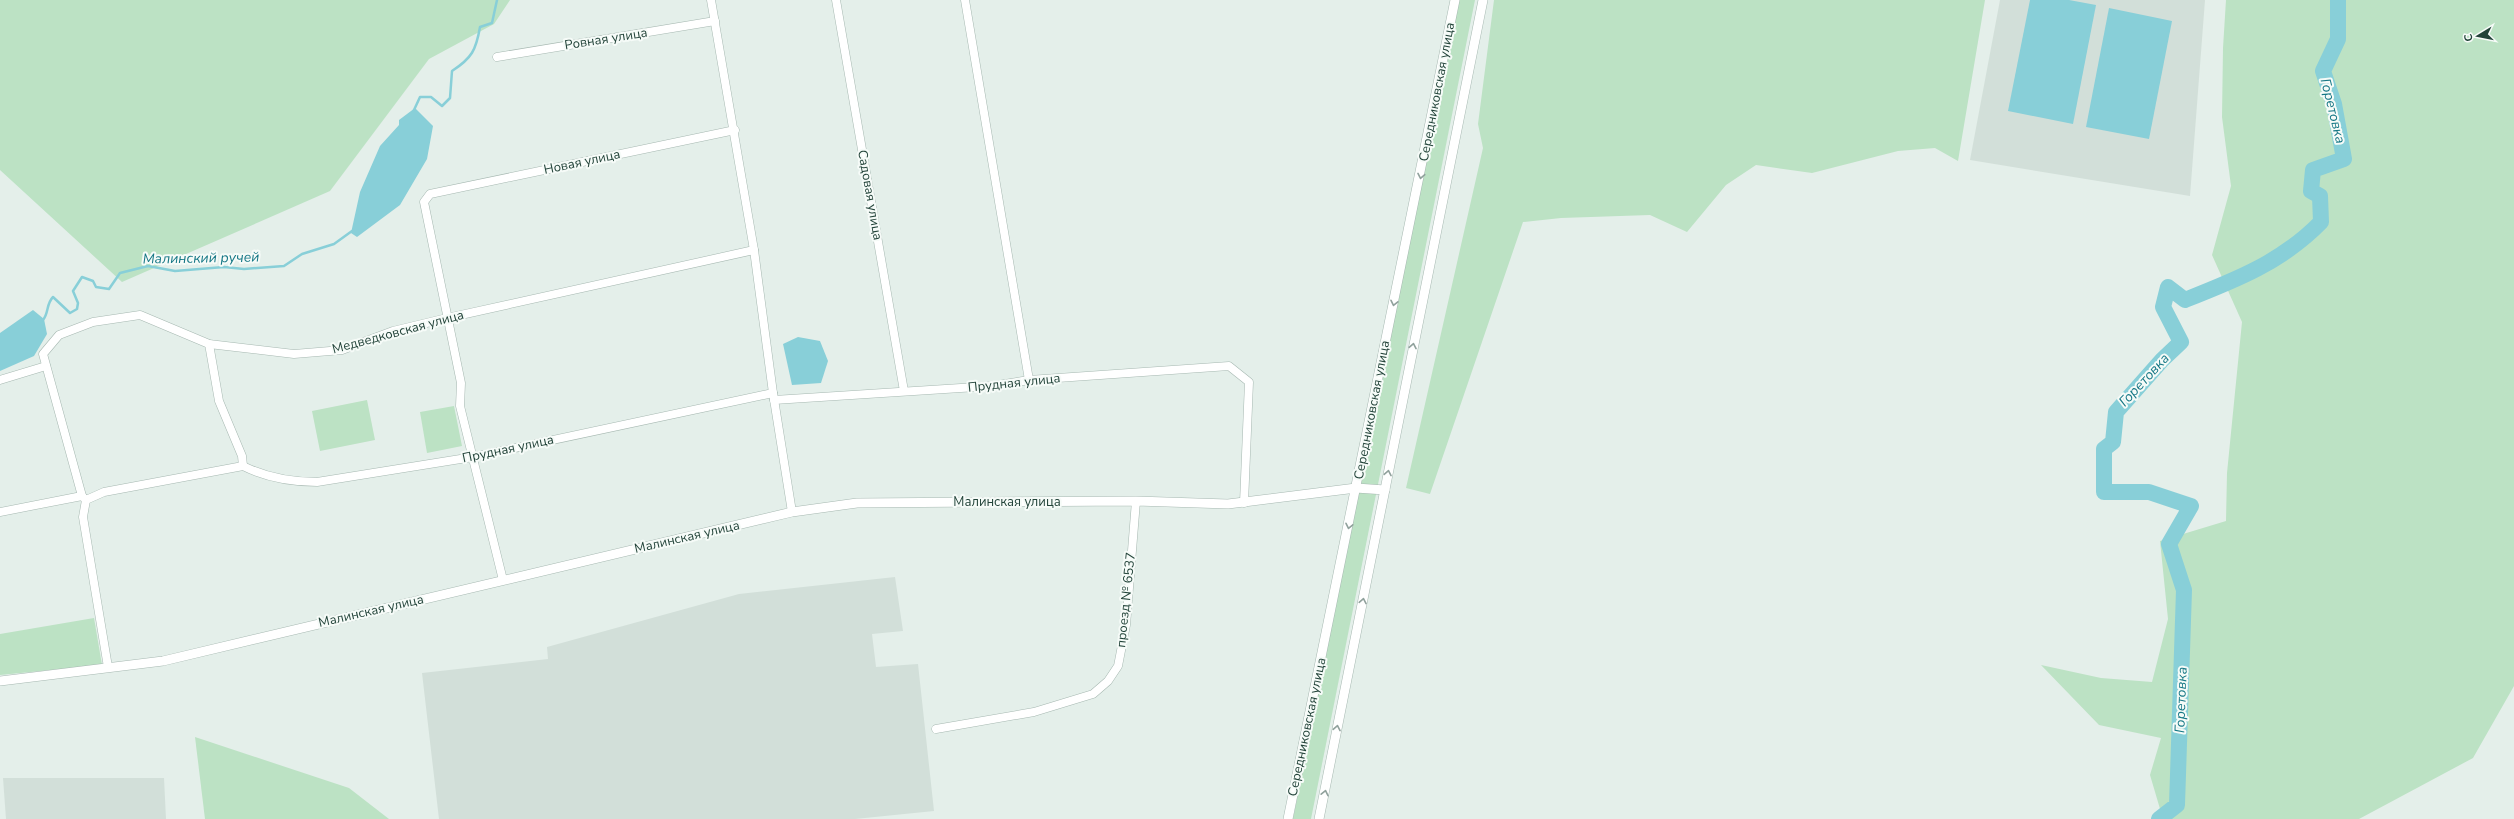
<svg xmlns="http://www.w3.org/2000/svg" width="2514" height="819" viewBox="0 0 2514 819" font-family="'Nunito Sans',sans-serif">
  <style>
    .built { fill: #d2dfd9 }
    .green { fill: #bce2c4 }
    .water { fill: #88cfd8 }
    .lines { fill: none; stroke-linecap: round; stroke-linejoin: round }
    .stream { stroke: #88cfd8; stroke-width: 2.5 }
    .river { stroke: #88cfd8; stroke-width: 16 }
    .minor-casing { stroke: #a6b8b1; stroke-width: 9 }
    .tertiary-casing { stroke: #a6b8b1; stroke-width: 10 }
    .minor { stroke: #fff; stroke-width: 8 }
    .tertiary { stroke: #fff; stroke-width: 9 }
    .oneway { stroke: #90a19c }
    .labels { text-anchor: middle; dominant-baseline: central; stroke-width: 4; stroke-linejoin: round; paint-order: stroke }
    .street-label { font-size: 13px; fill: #224339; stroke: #f6fbf8 }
    .water-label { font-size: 14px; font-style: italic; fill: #157785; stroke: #f6fbf8 }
  </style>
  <rect width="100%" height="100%" fill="#e4efea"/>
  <g class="built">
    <polygon points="2000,0 2205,0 2190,196 1970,160"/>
    <polygon points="895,577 903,631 872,634 876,667 918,664 934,811 855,819 439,819 422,673 548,659 547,647 739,594"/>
    <polygon points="3,778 164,778 166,819 6,819"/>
  </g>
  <g class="green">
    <polygon points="0,0 510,0 494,24 429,59 330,191 122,282 0,170"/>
    <polygon points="1458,0 1475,0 1311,819 1293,819"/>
    <polygon points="1494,0 1985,0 1958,161 1935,148 1898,151 1812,173 1756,165 1726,185 1687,232 1650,215 1561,218 1523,222 1430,494 1406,488 1483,148 1478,124"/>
    <polygon points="2226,0 2514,0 2514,686 2473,758 2359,819 2163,819 2150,775 2161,738 2099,725 2041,665 2101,678 2152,682 2168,619 2160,541 2226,521 2227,473 2242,322 2212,255 2231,186 2222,117 2223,48"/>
    <polygon points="367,400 375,440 320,451 312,411"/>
    <polygon points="454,406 462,446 427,453 420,412"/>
    <polygon points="94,618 102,665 0,675 0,634"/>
    <polygon points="195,737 349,788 389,819 205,819"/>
  </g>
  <g class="water">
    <polygon points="2030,0 2069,0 2096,5 2073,124 2008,111"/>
    <polygon points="2109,8 2172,21 2149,139 2086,127"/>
    <polygon points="415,108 433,126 427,159 400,205 357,237 351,233 360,192 380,146 399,125 399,120"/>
    <polygon points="33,310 44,319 47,334 34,356 0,371 0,333"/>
    <polygon points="798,337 820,341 828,361 821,383 792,385 783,344"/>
  </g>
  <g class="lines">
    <g class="stream">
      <path d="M414,110l6,-13h11l11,9 8,-8 2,-27c20,-13 24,-21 28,-44l12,-4 5,-23"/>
      <path d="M43,320c6,-7 3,-16 10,-23l17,16 7,-4 1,-6 -5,-12 9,-14 11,4 3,6 13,2 11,-16 28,-7 27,5 49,-4 20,2 40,-3 18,-12 32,-10 18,-13"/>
    </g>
    <path class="river" d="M2159,819l18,-14 7,-215 -15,-46 22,-38 -42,-14h-45v-43l9,-7 3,-30 46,-52 19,-18 -18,-35 5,-20 17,13c51,-20 97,-38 136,-78l-1,-26 -9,-5 2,-21 31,-11 -10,-55 -11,-33 15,-32v-39"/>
    <defs>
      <g id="minor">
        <polyline points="711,0 754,250 773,393 792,512"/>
        <polyline points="836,0 904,391"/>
        <polyline points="965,0 1029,380"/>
        <polyline points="497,57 715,21"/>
        <polyline points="209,344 219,401 242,456 243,466"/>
        <polyline points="0,380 46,366"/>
        <polyline points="774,400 992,386 1029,380 1229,366 1249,382 1244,503"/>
        <path d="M243,466c24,12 48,16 74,16l156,-25 300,-64"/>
        <polyline points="82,496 43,354 59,335 93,322 140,315 209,344 294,354 342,350 393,331 447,318 754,250"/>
        <polyline points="0,512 82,496 86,500"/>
        <polyline points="503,580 460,406 461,383 424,202 430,194 735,130"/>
        <polyline points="108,667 83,517 86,500 104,492 243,466"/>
        <polyline points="936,729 1034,712 1093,694 1108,681 1118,666 1126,625 1136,501"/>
      </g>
      <g id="tertiary">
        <polyline points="0,681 163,661 792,512 857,503 1136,501 1228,504 1356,488 1385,490"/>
        <polyline points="1288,819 1455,0"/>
        <polyline points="1319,819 1483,0"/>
      </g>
    </defs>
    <use href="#minor" class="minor-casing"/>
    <use href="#tertiary" class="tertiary-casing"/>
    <use href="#minor" class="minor"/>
    <use href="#tertiary" class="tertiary"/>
  </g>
  <defs><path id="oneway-chevron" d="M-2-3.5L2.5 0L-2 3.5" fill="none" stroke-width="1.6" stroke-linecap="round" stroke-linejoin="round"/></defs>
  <g class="oneway">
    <use href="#oneway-chevron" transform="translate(1421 176) rotate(101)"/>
    <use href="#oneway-chevron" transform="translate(1394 303) rotate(102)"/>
    <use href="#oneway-chevron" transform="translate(1413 346) rotate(-79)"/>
    <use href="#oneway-chevron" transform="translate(1388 473) rotate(-79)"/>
    <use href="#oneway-chevron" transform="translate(1349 526) rotate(102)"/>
    <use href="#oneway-chevron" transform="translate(1363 601) rotate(-79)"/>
    <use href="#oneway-chevron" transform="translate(1337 728) rotate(-79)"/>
    <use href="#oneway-chevron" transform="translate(1325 793) rotate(-78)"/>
  </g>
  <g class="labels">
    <g class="street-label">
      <text transform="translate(606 39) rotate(-9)">Ровная улица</text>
      <text transform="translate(1437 92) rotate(-79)">Середниковская улица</text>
      <text transform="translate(582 162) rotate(-12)">Новая улица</text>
      <text transform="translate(870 195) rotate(80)">Садовая улица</text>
      <text transform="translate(398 332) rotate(-15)">Медведковская улица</text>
      <text transform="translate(1014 383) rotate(-6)">Прудная улица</text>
      <text transform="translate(1372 410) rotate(-79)">Середниковская улица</text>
      <text transform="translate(508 449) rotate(-12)">Прудная улица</text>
      <text x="1007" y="502">Малинская улица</text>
      <text transform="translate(687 537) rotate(-13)">Малинская улица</text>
      <text transform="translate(1126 600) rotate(-84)">проезд № 6537</text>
      <text transform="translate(371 611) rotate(-13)">Малинская улица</text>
      <text transform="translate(1307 727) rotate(-78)">Середниковская улица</text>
    </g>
    <g class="water-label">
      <text transform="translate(2333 111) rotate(76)">Горетовка</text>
      <text transform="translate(201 258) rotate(-1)">Малинский ручей</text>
      <text transform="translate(2144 380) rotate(-47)">Горетовка</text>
      <text transform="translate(2181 700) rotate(-88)">Горетовка</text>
    </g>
  </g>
  <g transform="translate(2478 36) rotate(260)" stroke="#f6fbf8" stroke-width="3" paint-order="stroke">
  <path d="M0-3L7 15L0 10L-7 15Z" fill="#224339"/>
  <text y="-6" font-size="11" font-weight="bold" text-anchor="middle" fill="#224339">С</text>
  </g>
</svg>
